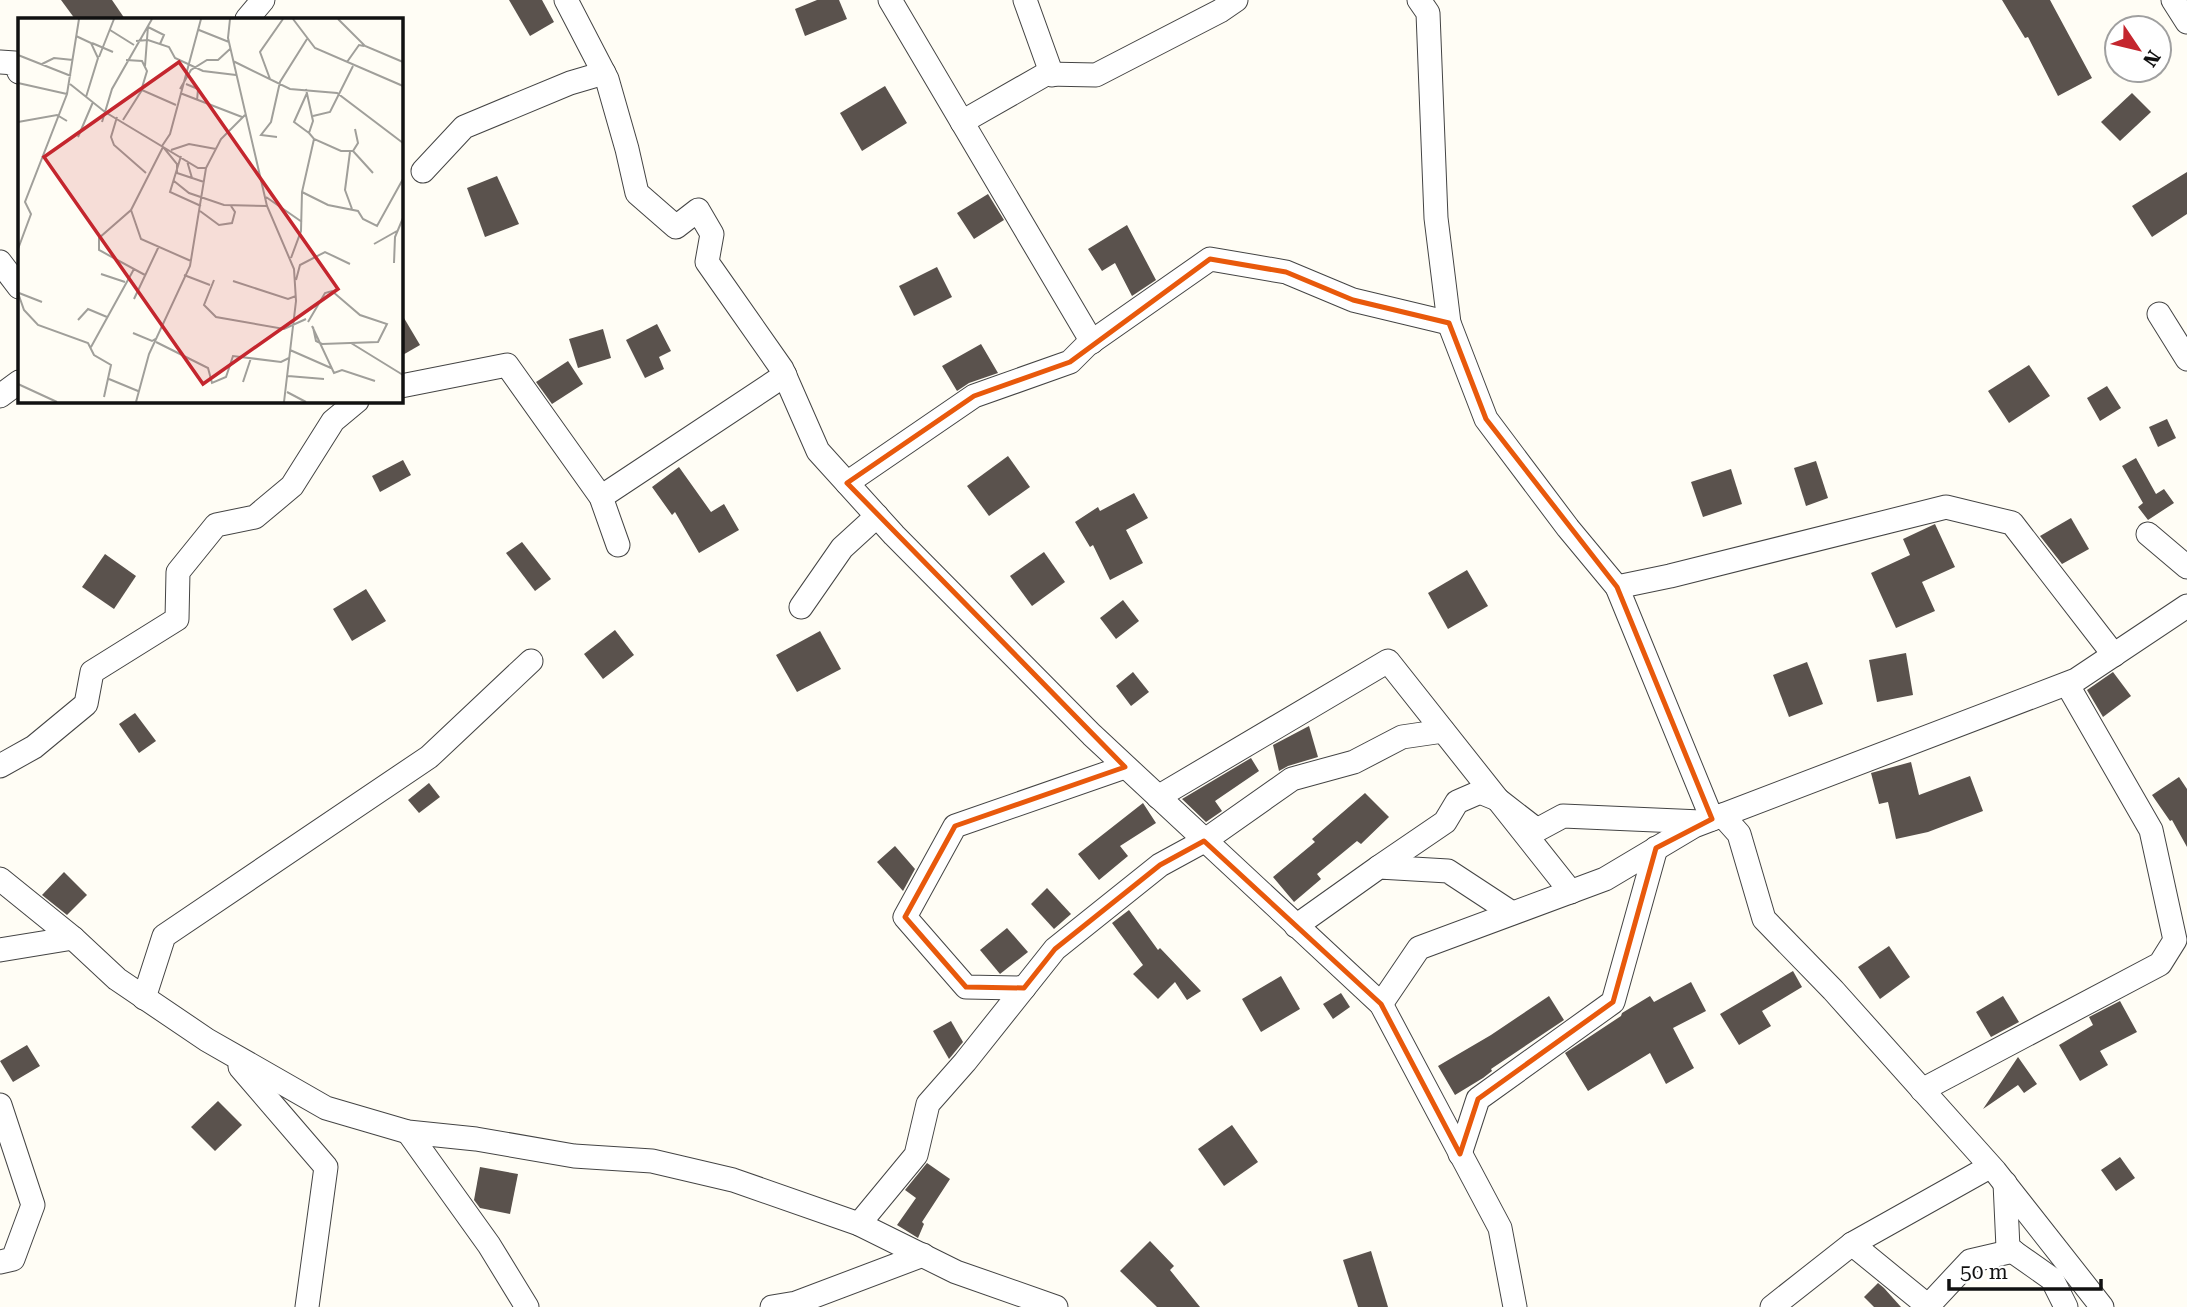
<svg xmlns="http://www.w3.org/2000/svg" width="2187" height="1307" viewBox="0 0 2187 1307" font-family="'Roboto Serif',serif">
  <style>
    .building { fill: #5a524d }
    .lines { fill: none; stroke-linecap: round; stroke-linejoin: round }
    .minor-casing { stroke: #444; stroke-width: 25 }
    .minor { stroke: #fff; stroke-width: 23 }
    .marked { fill: none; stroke: #e8590c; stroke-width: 5; stroke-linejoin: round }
    .inset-road { fill: none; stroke: #a09f9a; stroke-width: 2 }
    .view { fill: #c4262e; fill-opacity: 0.15; stroke: #c4262e; stroke-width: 3.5 }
    .inset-edge { fill: none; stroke: #111; stroke-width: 3.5 }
  </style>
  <rect width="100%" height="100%" fill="#fffdf5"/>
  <g class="building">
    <polygon points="61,0 112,0 125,19 75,19"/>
    <polygon points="509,0 542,0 554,22 530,36"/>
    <polygon points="817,0 839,0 847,19 805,36 795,9"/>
    <polygon points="2002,0 2050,0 2092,78 2058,96 2028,37 2025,38"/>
    <polygon points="885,86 907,123 862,151 840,113"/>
    <polygon points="2132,93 2151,112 2120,141 2101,122"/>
    <polygon points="2187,172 2187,214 2152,237 2132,206"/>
    <polygon points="497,176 519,224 485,237 467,188"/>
    <polygon points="988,194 1004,220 974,239 957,213"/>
    <polygon points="1127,225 1156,280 1132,296 1115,263 1102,271 1088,249"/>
    <polygon points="937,267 952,297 914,316 899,286"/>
    <polygon points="401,313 420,345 401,356"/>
    <polygon points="657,324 671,351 659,357 664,369 645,378 626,340"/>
    <polygon points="603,329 611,358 578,368 569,339"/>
    <polygon points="981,344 998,373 969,383 957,391 942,366"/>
    <polygon points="568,361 583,384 552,404 536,382"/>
    <polygon points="2029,365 2050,396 2009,423 1988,391"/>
    <polygon points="2107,386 2121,408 2100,421 2087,398"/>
    <polygon points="2167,419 2176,438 2158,447 2149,427"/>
    <polygon points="1008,456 1030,487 989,516 967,486"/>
    <polygon points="2136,458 2156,494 2164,489 2174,503 2148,520 2138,507 2143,503 2122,466"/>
    <polygon points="403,460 411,475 380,492 372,476"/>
    <polygon points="1816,461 1828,498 1806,506 1794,468"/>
    <polygon points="679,467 711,512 724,504 739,530 699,553 675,512 672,515 652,487"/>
    <polygon points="1731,469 1742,504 1703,517 1691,482"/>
    <polygon points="1134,493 1148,518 1126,530 1143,563 1110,580 1093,545 1090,547 1075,522 1098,507 1100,511"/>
    <polygon points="2071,518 2089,549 2062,564 2040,536"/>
    <polygon points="1935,524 1955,567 1922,582 1935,611 1896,628 1871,573 1910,555 1903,539"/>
    <polygon points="522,542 551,579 535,591 506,553"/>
    <polygon points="1044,552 1065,582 1032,606 1010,576"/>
    <polygon points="105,554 136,576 114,609 82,587"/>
    <polygon points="1467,570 1488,606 1448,629 1428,593"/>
    <polygon points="366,589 386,621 352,641 333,609"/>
    <polygon points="1123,600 1139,621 1116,639 1100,618"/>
    <polygon points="615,630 634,655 603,679 584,654"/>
    <polygon points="820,631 841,669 797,692 776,655"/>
    <polygon points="1906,653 1913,695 1877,702 1869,660"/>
    <polygon points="1807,662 1823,704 1789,717 1773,675"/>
    <polygon points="1133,672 1149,692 1131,706 1116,686"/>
    <polygon points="2113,672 2131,696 2103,717 2087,690"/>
    <polygon points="135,713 156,741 139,753 119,724"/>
    <polygon points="1309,726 1318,757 1288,766 1279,771 1273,745"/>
    <polygon points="1251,758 1259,771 1215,801 1222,811 1206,822 1182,799"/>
    <polygon points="1911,762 1919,795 1970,776 1983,811 1928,832 1896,839 1888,802 1879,804 1871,773"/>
    <polygon points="2179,777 2187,789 2187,847 2172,820 2170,821 2152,795"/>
    <polygon points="429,783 440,797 419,813 408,800"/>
    <polygon points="1365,793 1389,817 1361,844 1357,841 1317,874 1321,879 1294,902 1273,877 1315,842 1312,839"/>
    <polygon points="1143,803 1156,823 1120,846 1128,856 1099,880 1078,854"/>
    <polygon points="895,846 915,869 903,891 877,862"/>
    <polygon points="64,872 87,895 67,915 42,895"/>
    <polygon points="1047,888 1071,914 1054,929 1031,904"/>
    <polygon points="1129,910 1158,950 1160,948 1201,991 1187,1000 1175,982 1158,999 1133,974 1143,965 1112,923"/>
    <polygon points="1007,928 1028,952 1000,974 980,950"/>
    <polygon points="1889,946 1910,977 1880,999 1858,967"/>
    <polygon points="1793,971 1802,987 1762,1011 1771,1026 1739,1045 1720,1014"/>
    <polygon points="1281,976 1300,1009 1261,1032 1242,999"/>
    <polygon points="1691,982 1706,1011 1673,1028 1694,1068 1666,1084 1650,1053 1588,1091 1565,1053 1621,1016 1622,1013 1650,996 1654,1002"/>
    <polygon points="1341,993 1350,1007 1333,1019 1323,1004"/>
    <polygon points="1549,996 1564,1020 1491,1069 1492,1071 1483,1078 1455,1095 1438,1066 1491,1035"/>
    <polygon points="2003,996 2019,1022 1991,1037 1976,1012"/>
    <polygon points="2120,1001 2137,1032 2100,1051 2108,1065 2080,1081 2059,1045 2093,1025 2089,1017"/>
    <polygon points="951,1021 963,1042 949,1059 933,1031"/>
    <polygon points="27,1045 40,1066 13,1082 0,1061"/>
    <polygon points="2018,1057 2037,1084 2024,1093 2018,1085 1983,1109"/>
    <polygon points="218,1101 242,1125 215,1151 191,1127"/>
    <polygon points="1232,1125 1258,1162 1224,1186 1198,1149"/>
    <polygon points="2120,1157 2135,1178 2116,1191 2101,1170"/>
    <polygon points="927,1163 950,1179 922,1222 924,1224 918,1238 897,1225 916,1198 905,1190"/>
    <polygon points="480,1167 518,1174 510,1214 480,1208 474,1200"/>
    <polygon points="1150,1241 1174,1266 1170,1270 1200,1307 1157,1307 1120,1271"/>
    <polygon points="1371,1251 1388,1307 1358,1307 1343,1260"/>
    <polygon points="1878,1283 1884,1288 1901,1307 1874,1307 1864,1297"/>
  </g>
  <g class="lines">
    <defs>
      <g id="minor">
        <polyline points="566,0 607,79 627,149 637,193 676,227 698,210 712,234 707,262 782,369 818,451 894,535 1092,735 1381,1004 1500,1228 1515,1307"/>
        <polyline points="890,0 1092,342"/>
        <polyline points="1025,0 1052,75"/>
        <polyline points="1419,0 1428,13 1436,218 1449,323 1486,419 1568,528 1617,587 1712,819"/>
        <polyline points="2173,0 2187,22"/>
        <polyline points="247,19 263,0"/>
        <polyline points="0,62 15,63 19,72"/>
        <polyline points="962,122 1046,74 1096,75 1220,11 1236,0"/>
        <polyline points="423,171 464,127 570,83 604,73"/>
        <polyline points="0,262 19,287"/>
        <polyline points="2159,314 2187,359"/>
        <polyline points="401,386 507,365 601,497 618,545"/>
        <polyline points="0,396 19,382"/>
        <polyline points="847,483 974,396 1070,362 1087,345 1210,259 1286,272 1353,300 1449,323"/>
        <polyline points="601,497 785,375"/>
        <polyline points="2148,534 2187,567"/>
        <polyline points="1617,587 1670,576 1946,507 2012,523 2114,655"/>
        <polyline points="801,607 842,548 877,516"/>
        <polyline points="0,766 34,747 86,704 92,672 177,619 178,572 216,525 255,517 292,486 333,421 357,401"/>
        <polyline points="1158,797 1388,661 1571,892"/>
        <polyline points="1722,815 1739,834 1764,919 1833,990 1995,1171 2102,1307"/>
        <polyline points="1379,867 1445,822 1457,802 1480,792 1497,799 1537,830 1563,816 1701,822"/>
        <polyline points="0,879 73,938 117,979 207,1040 326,1108 408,1132 476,1139 574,1156 652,1161 733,1180 859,1224 956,1272 1056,1307"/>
        <polyline points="1296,926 1379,867 1448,871 1512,913"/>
        <polyline points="0,950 73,938"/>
        <polyline points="1024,988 966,987 905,917 955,826 1125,767"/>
        <polyline points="144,998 164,936 429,757 531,661"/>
        <polyline points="1381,1004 1419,948 1605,879 1694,826 2076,680 2187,606"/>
        <polyline points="240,1067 326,1167 307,1307"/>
        <polyline points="1922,1090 2160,964 2175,940 2151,830 2067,684"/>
        <polyline points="0,1105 33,1205 13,1259 0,1262"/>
        <polyline points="408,1132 489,1245 527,1307"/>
        <polyline points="1460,1154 1478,1099 1613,1002 1656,848"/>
        <polyline points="2005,1183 2008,1248 2052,1279 2066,1307"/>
        <polyline points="859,1224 916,1155 928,1104 965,1062 1055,949 1160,865 1204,841 1292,779 1354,762 1402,737 1443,731"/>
        <polyline points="1852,1244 1928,1306 1970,1261 2013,1251"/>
        <polyline points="772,1307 796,1303 923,1255"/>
        <polyline points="1772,1307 1852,1244 1984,1170"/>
      </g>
    </defs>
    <use href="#minor" class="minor-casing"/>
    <use href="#minor" class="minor"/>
  </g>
  <path class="marked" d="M1210,259l76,13 67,28 96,23 37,96 131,168 95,232 -56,29 -43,154 -135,97 -18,55 -79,-150 -177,-163 -44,24 -105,84 -31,39 -58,-1 -61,-70 50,-91 170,-59 -278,-284 127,-87 96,-34z"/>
  <g transform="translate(18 18)">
    <rect width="385" height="385" fill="#fffdf5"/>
    <path class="inset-road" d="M212,1l-2,19 39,168 27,63 2,32 -12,101M275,1l22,29 88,38M320,1l27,27 38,16M130,9l16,8 -4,9M92,12l24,15M181,12l30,12M58,18l15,7 7,15 -12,39M118,23l12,-1 21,7 6,11 28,13 33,4M74,25l21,9M0,37l53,21M81,39l15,-38M108,42l16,1 5,10 -6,20M215,43l57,28 47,4 66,50M329,44l12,-17 5,1M24,46l12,-6 19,2M127,48l3,-40M252,61l-10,-27 23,-33M0,65l49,11M52,66l35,28 93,56h8M168,66l12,5 -1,12M162,71l11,-19 16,-10h11l12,-11M288,71l7,32 -4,12 5,6 27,12h12l5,-8 -3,-14M162,75l62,24M289,75l-13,29 15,11M295,98l17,-4 23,-46M99,99l-6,20 3,8 32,28M105,102l19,-30 34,15M0,104l39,-7 10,6M84,104l10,-33 40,-70M60,119l15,-35M259,119l-16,-2 10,-13 9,-40 27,-43M144,128l8,-12 31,-115M146,130l13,16v9l15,5M153,132l18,-6 27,5M335,133l20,22M332,134l-5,38 7,19M163,138l-11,36 31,14M169,143l5,17 12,4M156,163l15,12 35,12 43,1M284,174l26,13 30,6 5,8 14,7 26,-47M248,179l36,25M113,192l10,29 50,22M182,193l19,14 13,-2 3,-11 -4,-6M356,226l23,-13M0,231l13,-35 -6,-12 42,-108 12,-75M273,240l10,-27 1,-39 12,-53M376,245l1,-26 8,-19M83,256l24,8M127,257l-46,-25v-12l32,-28 32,-63M166,257l26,10M196,262l-10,25 12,12 68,12 22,-10M278,262l4,-15 25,-13 25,12M215,263l55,18 8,-3M0,275l6,17 14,15 50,18 6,12 17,10 -7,32M1,275l23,9M116,281l25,-53M60,302l10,-11 19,8M290,304l17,-29 7,-2 28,24 27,9 -9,18 -56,2 -6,-3 -3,-14M294,308l22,47 8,-3 33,11M115,315l19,8 5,-3M138,324l52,26 4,15 14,-6 7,-21 48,6 8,-4M333,325l52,32M73,329l43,-78M272,332l41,18M270,358l36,3M91,361l29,12M225,364l8,-24M0,366l39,18M269,374l19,10M118,384l13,-48 41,-88 16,-98 15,-29 24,-24"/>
    <path class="view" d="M161,44l159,227 -135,95 -159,-227z"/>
    <rect width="385" height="385" class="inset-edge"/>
  </g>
  <g transform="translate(2138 49) rotate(125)"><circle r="33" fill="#ffffff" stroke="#a0a0a0" stroke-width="2"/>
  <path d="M0-5L12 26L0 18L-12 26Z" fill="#c4262e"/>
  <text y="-10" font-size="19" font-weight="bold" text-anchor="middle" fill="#111111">N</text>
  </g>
  <path d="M1949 1279v10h152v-10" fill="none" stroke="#111111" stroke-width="3.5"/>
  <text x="1960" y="1279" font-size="21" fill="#111111" stroke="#ffffff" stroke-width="5" paint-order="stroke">50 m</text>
</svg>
